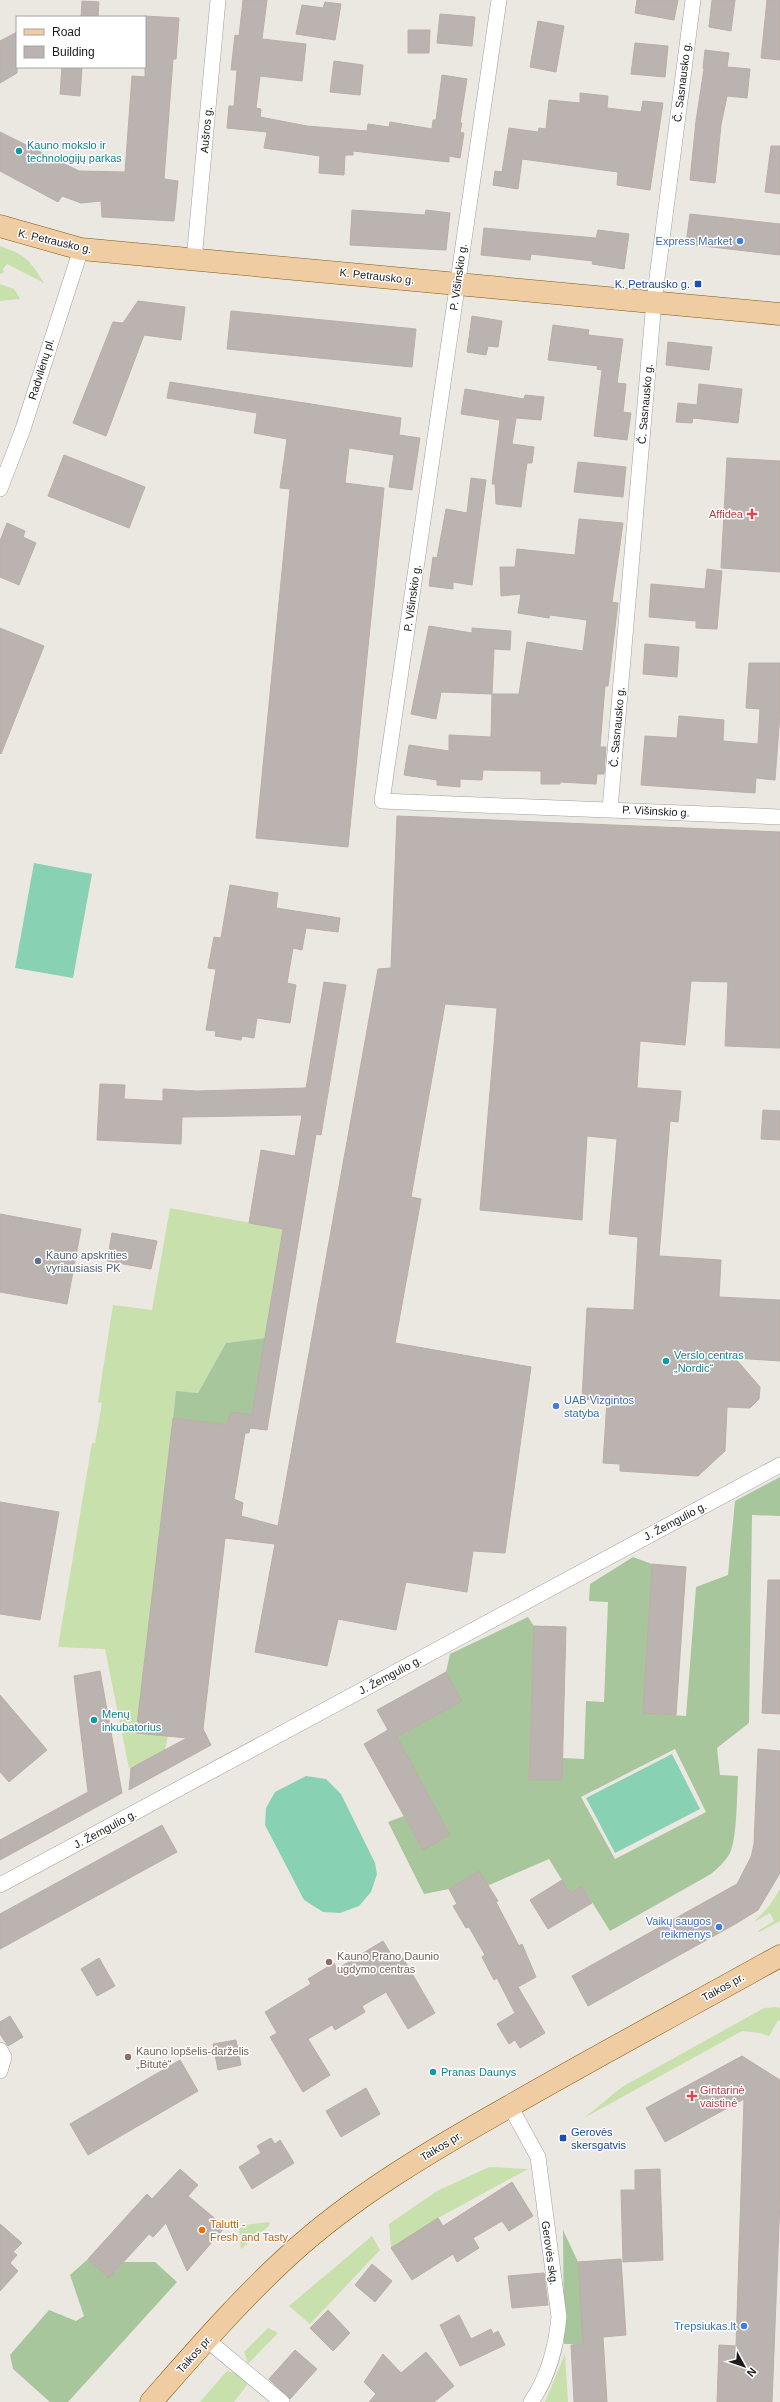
<svg xmlns="http://www.w3.org/2000/svg" width="780" height="2402" viewBox="0 0 780 2402" font-family="Helvetica,sans-serif">
  <style>
    .grass { fill: #c7e0ac }
    .forest { fill: #a8c69b; fill-rule: evenodd }
    .pitch { fill: #88d2b3 }
    .building { fill: #bbb3af; stroke: #bbaea6 }
    .lines { fill: none; stroke-linecap: round; stroke-linejoin: round }
    .street-casing { stroke: #9f9f9f; stroke-width: 16 }
    .primary-casing { stroke: #805911; stroke-width: 23 }
    .street { stroke: #fff; stroke-width: 15 }
    .primary { stroke: #f0cca2; stroke-width: 22 }
    .culture-dot { fill: #0f9aa8; stroke: #fff; stroke-width: 1.5 }
    .shop-dot { fill: #3f7fe0; stroke: #fff; stroke-width: 1.5 }
    .transit-dot { fill: #1a4fb4; stroke: #fff; stroke-width: 1.5 }
    .health-dot { fill: #e0444e; stroke: #fff; stroke-width: 1.5 }
    .service-dot { fill: #5c6f8a; stroke: #fff; stroke-width: 1.5 }
    .education-dot { fill: #8d6e63; stroke: #fff; stroke-width: 1.5 }
    .food-dot { fill: #e8710a; stroke: #fff; stroke-width: 1.5 }
    .labels { text-anchor: middle; dominant-baseline: central; stroke-width: 3; stroke-linejoin: round; paint-order: stroke }
    .street-label { font-size: 11px; fill: #1b1b1b; stroke: #fff }
    .culture-label { font-size: 11px; fill: #0d838f; stroke: #fff; text-anchor: start }
    .shop-label { font-size: 11px; fill: #366cbe; stroke: #fff; text-anchor: end }
    .transit-label { font-size: 11px; fill: #164399; stroke: #fff; text-anchor: end }
    .health-label { font-size: 11px; fill: #be3a42; stroke: #fff; text-anchor: end }
    .service-label { font-size: 11px; fill: #4e5e75; stroke: #fff; text-anchor: start }
    .education-label { font-size: 11px; fill: #785e54; stroke: #fff; text-anchor: start }
    .food-label { font-size: 11px; fill: #c56008; stroke: #fff; text-anchor: start }
  </style>
  <rect width="100%" height="100%" fill="#ebe8e1"/>
  <g class="grass">
    <path d="M0,246c27,10 29,13 44,37l-37,-19 -4,5 1,3 -4,2z"/>
    <polygon points="0,284 14,289 20,299 0,301"/>
    <polygon points="170,1208 283,1229 265,1338 226,1343 198,1393 176,1392 136,1732 168,1736 165,1750 129,1768 105,1649 58,1647 92,1443 95,1443 102,1403 98,1402 113,1305 152,1310"/>
    <polygon points="780,1889 780,1921 759,1932 758,1931 774,1921 770,1913 754,1922 770,1905"/>
    <polygon points="776,2007 780,2008 780,2021 778,2020 769,2036 760,2033 742,2031 584,2118 622,2087 764,2008"/>
    <polygon points="489,2167 528,2169 438,2218 391,2248 389,2224 437,2191"/>
    <polygon points="268,2222 270,2223 269,2226 241,2249 239,2229 244,2225"/>
    <polygon points="372,2236 380,2250 310,2324 289,2306"/>
    <polygon points="268,2328 278,2333 248,2364 244,2352"/>
    <polygon points="565,2354 568,2402 545,2402"/>
    <polygon points="227,2371 240,2374 247,2385 234,2402 200,2402"/>
  </g>
  <g class="forest">
    <polygon points="265,1338 252,1415 230,1412 227,1425 173,1418 176,1391 198,1393 226,1343"/>
    <path d="M780,1477v39l-28,-1 -3,208 -32,25 3,27 18,1c-1,19 -1,62 -8,77 -5,9 -12,15 -19,21l-101,57 -28,-45 -12,7 -21,-34 -62,27 -8,-15 -30,18 -25,5 -36,-72 16,-6 19,34 27,-15 -53,-98 65,-36 -16,-29 4,-18 78,-37 6,9 -5,154h33v-22l22,1 2,-58 18,1 4,-100 -19,-1 1,-17 43,-27 19,7 -9,149 43,3 10,-129 32,-12 7,-74zM675,1749l31,63 -91,47 -34,-62z"/>
    <polygon points="563,2230 578,2262 584,2344 564,2344"/>
    <polygon points="88,2259 109,2278 124,2262 155,2262 177,2282 68,2402 50,2402 13,2369 10,2355 49,2310 76,2321 84,2316 70,2275"/>
  </g>
  <g class="pitch">
    <polygon points="34,863 92,874 73,978 15,968"/>
    <polygon points="672,1754 700,1809 615,1853 586,1798"/>
    <polygon points="306,1776 326,1779 341,1794 375,1863 377,1874 371,1892 359,1906 340,1913 323,1912 304,1900 265,1825 266,1808 275,1792"/>
  </g>
  <g class="building">
    <polygon points="243,0 267,0 262,39 306,44 302,81 260,76 256,108 261,109 260,117 307,126 367,131 368,124 389,127 390,122 432,129 433,120 436,120 442,75 467,79 460,123 462,123 460,132 464,133 460,158 449,156 449,162 353,151 353,155 345,155 344,175 319,173 320,156 264,148 267,132 227,128 229,106 234,106 237,70 231,70 235,35 239,36"/>
    <polygon points="637,0 678,0 674,20 635,13"/>
    <polygon points="712,0 735,0 731,31 709,27"/>
    <polygon points="767,0 780,0 780,60 761,58"/>
    <polygon points="82,1 99,2 98,17 81,17"/>
    <polygon points="325,2 341,4 335,40 296,34 302,5 323,8"/>
    <polygon points="440,14 475,17 472,46 437,43"/>
    <polygon points="145,16 179,18 176,59 173,59 164,179 178,181 174,221 102,217 101,201 81,203 62,196 58,202 0,171 0,132 79,171 125,172 132,76 145,77"/>
    <polygon points="538,21 564,26 556,72 530,67"/>
    <polygon points="408,30 430,30 429,53 408,53"/>
    <polygon points="17,32 17,73 0,83 0,41"/>
    <polygon points="635,43 668,46 665,77 631,74"/>
    <polygon points="705,50 729,53 727,67 750,69 747,98 727,96 721,125 715,183 690,180 696,121 704,69 703,68"/>
    <polygon points="334,61 363,65 360,95 330,92"/>
    <polygon points="62,67 82,67 80,96 60,94"/>
    <polygon points="580,93 608,96 607,108 641,112 643,101 663,103 650,190 617,185 618,172 522,159 518,189 493,185 495,171 502,172 509,128 538,132 539,128 546,129 549,100 580,103"/>
    <polygon points="771,146 780,146 780,194 765,192"/>
    <polygon points="352,210 425,215 426,210 450,213 446,250 350,245"/>
    <polygon points="690,214 780,224 780,255 686,244"/>
    <polygon points="484,228 596,238 598,230 629,234 624,269 592,264 593,261 531,254 530,260 481,255"/>
    <polygon points="138,301 185,307 181,340 144,335 106,436 73,423 113,322 123,323"/>
    <polygon points="231,311 416,329 412,367 227,349"/>
    <polygon points="472,316 502,321 498,347 488,346 486,355 467,352"/>
    <polygon points="553,325 589,330 588,335 623,339 617,383 626,384 623,412 631,413 627,440 594,436 602,370 597,369 598,366 548,360"/>
    <polygon points="668,342 712,347 709,370 666,365"/>
    <polygon points="170,382 401,418 399,435 420,438 412,490 389,487 394,455 349,448 345,483 384,488 348,847 256,838 290,489 280,488 287,439 254,433 257,413 167,398"/>
    <polygon points="699,384 742,389 738,423 693,418 692,423 676,422 678,403 697,405"/>
    <polygon points="465,389 524,399 525,395 544,397 541,420 516,418 512,444 534,447 532,463 527,463 521,507 496,504 495,484 492,484 500,420 461,414"/>
    <polygon points="64,455 145,487 129,528 48,496"/>
    <polygon points="727,458 780,461 780,572 721,568"/>
    <polygon points="578,462 626,467 623,497 574,492"/>
    <polygon points="471,478 486,480 472,585 453,582 453,589 429,586 433,557 437,558 446,509 467,513"/>
    <polygon points="579,519 623,523 612,602 618,603 608,686 605,686 600,747 606,747 604,774 597,774 596,784 560,782 560,784 541,784 541,771 483,770 482,780 460,779 460,787 437,785 437,780 404,775 409,745 449,751 449,735 491,737 492,694 441,692 436,719 411,714 429,626 472,633 472,628 511,631 510,650 494,649 492,694 519,694 527,642 583,651 587,620 550,615 549,618 518,613 521,594 501,596 500,567 515,567 517,549 575,555"/>
    <polygon points="7,523 25,531 23,537 36,543 19,585 0,577 0,541"/>
    <polygon points="707,569 722,571 717,629 696,628 696,621 649,617 651,584 705,589"/>
    <polygon points="0,628 44,646 1,754 0,753"/>
    <polygon points="645,644 679,647 677,677 643,674"/>
    <polygon points="749,663 780,663 780,714 775,780 756,778 755,793 641,785 645,736 677,738 679,716 724,720 723,741 758,744 760,709 746,708"/>
    <polygon points="397,816 780,832 780,1048 725,1046 728,982 691,981 685,1045 640,1041 637,1088 681,1091 678,1122 670,1121 659,1256 721,1260 719,1297 780,1300 780,1361 735,1358 760,1387 759,1399 750,1408 727,1407 725,1451 698,1476 620,1471 620,1464 603,1463 607,1401 582,1399 587,1308 634,1310 638,1237 609,1234 617,1139 587,1136 582,1220 480,1210 497,1008 445,1004 411,1197 421,1199 395,1343 531,1367 505,1553 473,1551 467,1592 406,1582 396,1630 338,1619 327,1666 255,1652 275,1544 225,1538 203,1729 211,1745 129,1790 131,1768 187,1738 136,1733 173,1418 227,1425 230,1412 252,1415 283,1229 249,1223 261,1150 295,1156 302,1115 182,1117 181,1144 97,1140 100,1084 125,1085 124,1099 163,1101 163,1089 197,1091 306,1088 324,982 346,985 321,1135 316,1134 267,1430 250,1428 249,1433 245,1433 234,1499 243,1503 241,1516 278,1526 378,969 391,968"/>
    <polygon points="230,885 278,893 276,908 340,918 338,932 306,928 302,950 293,948 287,983 296,985 290,1023 257,1018 254,1038 242,1036 241,1040 215,1036 216,1031 206,1030 216,969 208,968 214,937 221,938"/>
    <polygon points="763,1110 780,1111 780,1140 761,1139"/>
    <polygon points="0,1214 81,1229 67,1304 0,1292"/>
    <polygon points="112,1233 157,1241 151,1269 107,1261"/>
    <polygon points="0,1502 59,1512 40,1620 0,1614"/>
    <polygon points="652,1564 686,1567 676,1715 643,1713"/>
    <polygon points="768,1580 780,1580 780,1714 762,1713"/>
    <polygon points="534,1626 566,1627 562,1780 529,1780"/>
    <polygon points="100,1671 122,1793 0,1860 0,1840 88,1792 74,1676"/>
    <polygon points="446,1672 462,1701 397,1737 450,1835 423,1850 364,1744 388,1730 377,1710"/>
    <polygon points="0,1695 47,1750 9,1782 0,1772"/>
    <polygon points="758,1749 780,1751 780,1873 758,1910 737,1923 588,2006 572,1976 737,1884 751,1857 754,1844"/>
    <polygon points="162,1825 177,1852 0,1949 0,1914"/>
    <polygon points="479,1871 498,1901 496,1902 519,1946 522,1944 536,1977 518,1987 545,2033 520,2048 515,2040 509,2044 497,2024 515,2013 497,1978 494,1980 482,1957 485,1955 469,1927 466,1928 453,1906 457,1904 449,1889"/>
    <polygon points="562,1880 570,1893 582,1886 592,1903 548,1929 530,1900"/>
    <polygon points="383,1941 396,1962 403,1958 435,2013 408,2029 386,1992 362,2006 365,2012 335,2030 332,2025 308,2039 330,2075 303,2092 270,2037 277,2033 265,2012 311,1984 308,1979 334,1963 337,1969"/>
    <polygon points="99,1958 115,1986 97,1996 81,1969"/>
    <polygon points="10,2016 23,2037 8,2046 0,2034 0,2022"/>
    <polygon points="236,2040 241,2065 218,2070 213,2044"/>
    <polygon points="742,2056 780,2080 780,2200 772,2402 717,2402 719,2345 736,2346 744,2099 665,2142 646,2108"/>
    <polygon points="180,2060 198,2091 88,2155 70,2124"/>
    <polygon points="366,2088 380,2114 341,2137 326,2111"/>
    <polygon points="271,2138 275,2144 280,2140 294,2163 252,2189 239,2167 261,2153 257,2146"/>
    <polygon points="180,2169 198,2185 188,2196 225,2227 187,2271 166,2223 153,2237 149,2234 109,2278 88,2259 147,2194 152,2199"/>
    <polygon points="660,2169 663,2260 623,2262 621,2190 635,2190 635,2170"/>
    <polygon points="512,2182 533,2216 509,2231 502,2221 473,2238 479,2248 457,2262 453,2254 412,2280 391,2248 438,2218 443,2226"/>
    <polygon points="0,2224 22,2243 13,2252 17,2255 10,2263 18,2271 0,2291"/>
    <polygon points="621,2259 626,2335 603,2337 607,2402 574,2402 571,2345 583,2344 578,2262"/>
    <polygon points="372,2264 392,2281 375,2302 355,2285"/>
    <polygon points="544,2273 548,2305 512,2308 508,2276"/>
    <polygon points="328,2310 350,2333 333,2351 310,2328"/>
    <polygon points="459,2315 471,2339 491,2329 493,2334 498,2331 505,2345 460,2366 440,2325"/>
    <polygon points="295,2350 317,2369 290,2399 269,2379"/>
    <polygon points="426,2352 454,2386 434,2402 369,2402 376,2394 364,2382 383,2354 401,2373"/>
  </g>
  <g class="lines">
    <defs>
      <g id="street">
        <polyline points="499,0 382,801 780,817"/>
        <polyline points="194,260 218,0"/>
        <polyline points="0,489 23,429 81,249"/>
        <polyline points="610,809 654,301 693,0"/>
        <polyline points="0,1885 780,1465"/>
        <polyline points="0,2050 4,2057 0,2071"/>
        <path d="M510,2106l28,51 21,160c-3,31 -10,59 -28,85"/>
        <polyline points="207,2340 282,2402"/>
      </g>
      <g id="primary">
        <polyline points="0,226 81,249 780,314"/>
        <path d="M151,2402c44,-50 88,-101 136,-145 66,-61 145,-107 223,-151 89,-51 180,-100 270,-150"/>
      </g>
    </defs>
    <use href="#street" class="street-casing"/>
    <use href="#primary" class="primary-casing"/>
    <use href="#street" class="street"/>
    <use href="#primary" class="primary"/>
  </g>
  <g class="culture-dot">
    <circle cx="19" cy="151" r="4"/>
    <circle cx="666" cy="1361" r="4"/>
    <circle cx="94" cy="1720" r="4"/>
    <circle cx="433" cy="2072" r="4"/>
  </g>
  <g class="shop-dot">
    <circle cx="740" cy="241" r="4"/>
    <circle cx="556" cy="1406" r="4"/>
    <circle cx="719" cy="1927" r="4"/>
    <circle cx="744" cy="2326" r="4"/>
  </g>
  <g class="transit-dot">
    <rect x="694" y="280" width="8" height="8" rx="2"/>
    <rect x="559" y="2134" width="8" height="8" rx="2"/>
  </g>
  <g class="health-dot">
    <path d="M750 508h4v4h4v4h-4v4h-4v-4h-4v-4h4z"/>
    <path d="M690 2090h4v4h4v4h-4v4h-4v-4h-4v-4h4z"/>
  </g>
  <circle class="service-dot" cx="38" cy="1261" r="4"/>
  <g class="education-dot">
    <circle cx="329" cy="1962" r="4"/>
    <circle cx="128" cy="2057" r="4"/>
  </g>
  <circle class="food-dot" cx="202" cy="2230" r="4"/>
  <g class="labels">
    <g class="street-label">
      <text transform="translate(682 82) rotate(-83)">Č. Sasnausko g.</text>
      <text transform="translate(206 130) rotate(-85)">Aušros g.</text>
      <text transform="translate(55 241) rotate(13)">K. Petrausko g.</text>
      <text transform="translate(377 276) rotate(6)">K. Petrausko g.</text>
      <text transform="translate(458 277) rotate(-82)">P. Višinskio g.</text>
      <text transform="translate(41 369) rotate(-73)">Radvilėnų pl.</text>
      <text transform="translate(645 404) rotate(-85)">Č. Sasnausko g.</text>
      <text transform="translate(412 598) rotate(-82)">P. Višinskio g.</text>
      <text transform="translate(617 727) rotate(-85)">Č. Sasnausko g.</text>
      <text transform="translate(656 811) rotate(3)">P. Višinskio g.</text>
      <text transform="translate(675 1521) rotate(-28)">J. Žemgulio g.</text>
      <text transform="translate(390 1675) rotate(-28)">J. Žemgulio g.</text>
      <text transform="translate(105 1829) rotate(-28)">J. Žemgulio g.</text>
      <text transform="translate(723 1987) rotate(-29)">Taikos pr.</text>
      <text transform="translate(441 2146) rotate(-31)">Taikos pr.</text>
      <text transform="translate(550 2253) rotate(82)">Gerovės skg.</text>
      <text transform="translate(194 2354) rotate(-48)">Taikos pr.</text>
    </g>
    <g class="culture-label">
      <text x="27" y="145">Kauno mokslo ir<tspan x="27" dy="13">technologijų parkas</tspan></text>
      <text x="674" y="1355">Verslo centras<tspan x="674" dy="13">„Nordic“</tspan></text>
      <text x="102" y="1714">Menų<tspan x="102" dy="13">inkubatorius</tspan></text>
      <text x="441" y="2072">Pranas Daunys</text>
    </g>
    <g class="shop-label">
      <text x="732" y="241">Express Market</text>
      <text x="564" y="1400" text-anchor="start">UAB Vizgintos<tspan x="564" dy="13">statyba</tspan></text>
      <text x="711" y="1921">Vaikų saugos<tspan x="711" dy="13">reikmenys</tspan></text>
      <text x="736" y="2326">Trepsiukas.lt</text>
    </g>
    <g class="transit-label">
      <text x="690" y="284">K. Petrausko g.</text>
      <text x="571" y="2132" text-anchor="start">Gerovės<tspan x="571" dy="13">skersgatvis</tspan></text>
    </g>
    <g class="health-label">
      <text x="743" y="514">Affidea</text>
      <text x="700" y="2090" text-anchor="start">Gintarinė<tspan x="700" dy="13">vaistinė</tspan></text>
    </g>
    <g class="service-label">
      <text x="46" y="1255">Kauno apskrities<tspan x="46" dy="13">vyriausiasis PK</tspan></text>
    </g>
    <g class="education-label">
      <text x="337" y="1956">Kauno Prano Daunio<tspan x="337" dy="13">ugdymo centras</tspan></text>
      <text x="136" y="2051">Kauno lopšelis-darželis<tspan x="136" dy="13">„Bitutė“</tspan></text>
    </g>
    <g class="food-label">
      <text x="210" y="2224">Talutti -<tspan x="210" dy="13">Fresh and Tasty</tspan></text>
    </g>
  </g>
  <rect x="16" y="16" width="130" height="52" fill="#ffffff" stroke="#a4a4a4"/>
  <rect x="24" y="29" width="20" height="6" fill="#f0cca2" stroke="#a4a4a4"/>
  <text x="52" y="36" font-size="12" fill="#1b1b1b">Road</text>
  <rect x="24" y="46" width="20" height="12" fill="#bbb3af" stroke="#a4a4a4"/>
  <text x="52" y="56" font-size="12" fill="#1b1b1b">Building</text>
  <g transform="translate(744 2366) rotate(130)" stroke="#ffffff" stroke-width="3" paint-order="stroke">
  <path d="M0-3L7 15L0 10L-7 15Z" fill="#1b1b1b"/>
  <text y="-6" font-size="11" font-weight="bold" text-anchor="middle" fill="#1b1b1b">N</text>
  </g>
</svg>
